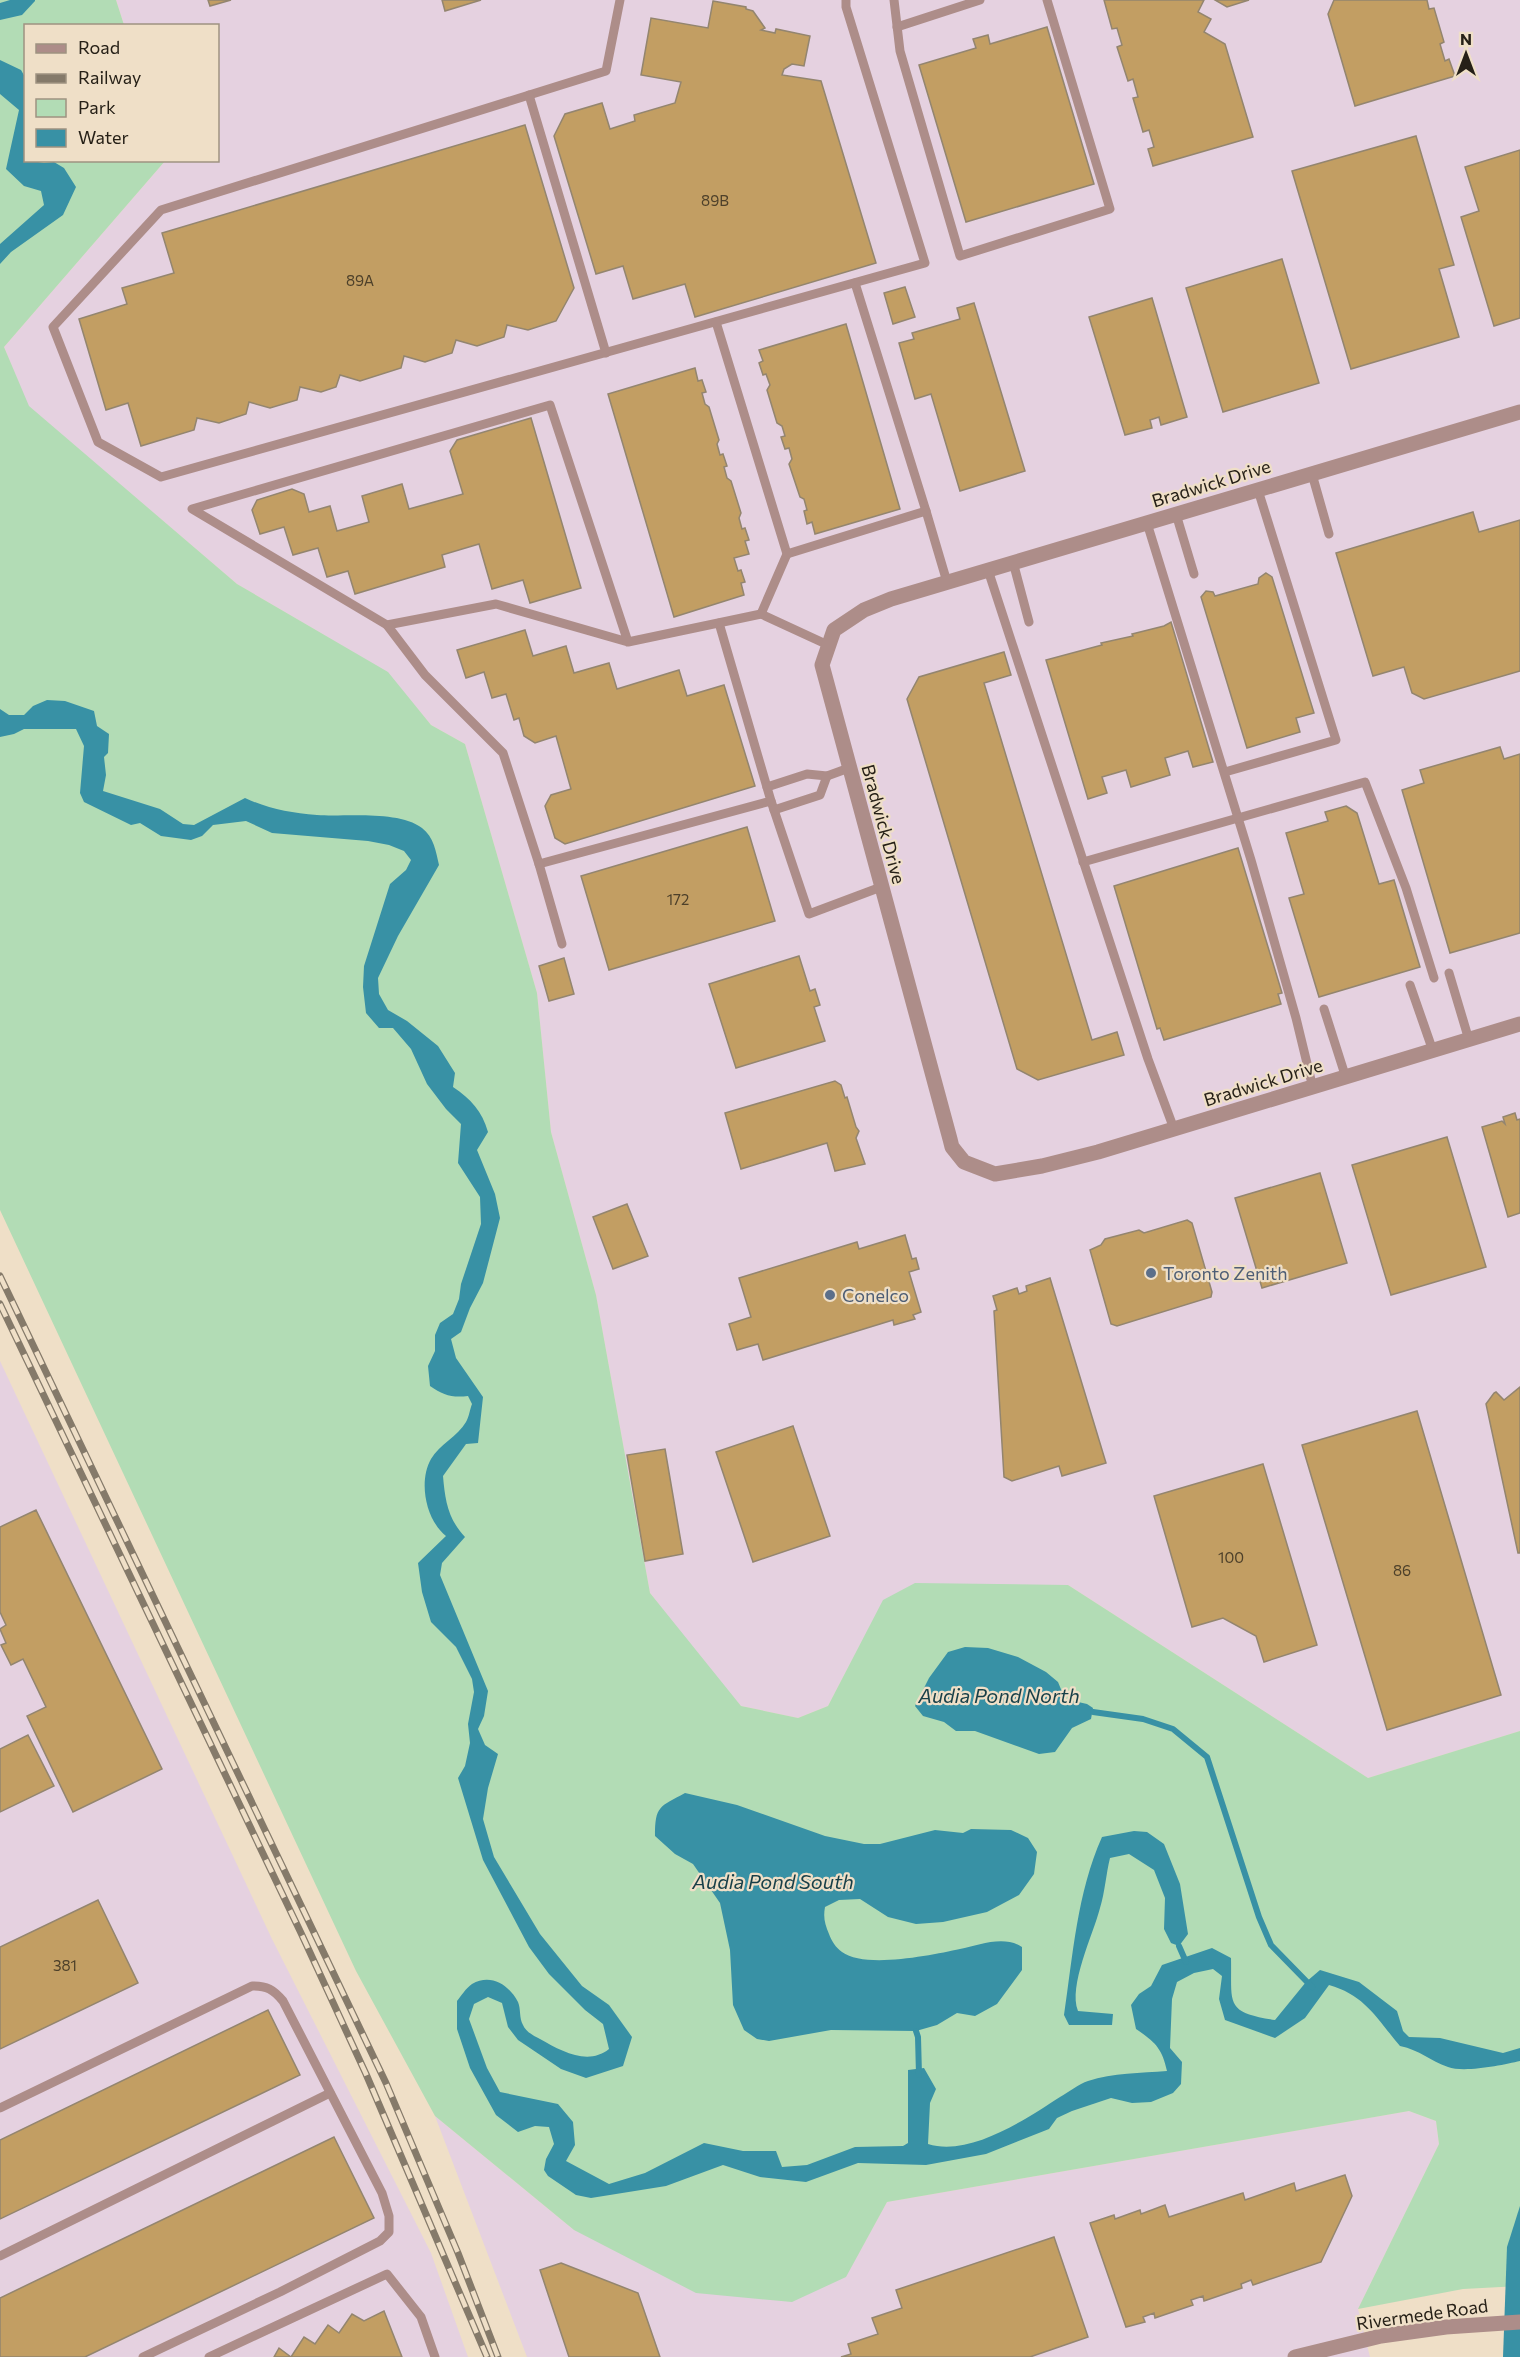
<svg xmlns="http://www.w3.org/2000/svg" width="1520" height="2357" viewBox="0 0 1520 2357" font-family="Commissioner,sans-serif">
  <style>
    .industrial { fill: #e5d1e0 }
    .green { fill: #b2dcb5 }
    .water { fill: #3891a5 }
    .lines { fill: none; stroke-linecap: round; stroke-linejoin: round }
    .stream { stroke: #3891a5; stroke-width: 6 }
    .building { fill: #c29e63; stroke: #93856f; stroke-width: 1.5 }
    .service { stroke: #ad8d89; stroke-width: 9 }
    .minor { stroke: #ad8d89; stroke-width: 15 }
    .tertiary { stroke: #ad8d89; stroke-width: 15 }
    .rail-casing { stroke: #857a6a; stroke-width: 7 }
    .rail { stroke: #efdfc7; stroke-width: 4.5; stroke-dasharray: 14; stroke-linecap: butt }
    .service-dot { fill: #5c6f8a; stroke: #efdfc7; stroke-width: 2 }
    .labels { text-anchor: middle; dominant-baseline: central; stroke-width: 4.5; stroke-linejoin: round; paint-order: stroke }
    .number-label { font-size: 15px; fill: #4d402a }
    .street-label { font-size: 18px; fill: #262017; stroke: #efdfc7 }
    .service-label { font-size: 18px; fill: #4e5e75; stroke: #efdfc7; text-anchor: start }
    .water-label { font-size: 20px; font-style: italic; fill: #173f48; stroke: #efdfc7 }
  </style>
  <rect width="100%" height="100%" fill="#efdfc7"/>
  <g class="industrial">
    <polygon points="116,0 1520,0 1520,1731 1368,1778 1068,1585 883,1601 828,1706 798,1718 741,1706 703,1662 650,1593 596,1295 551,1132 537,993 465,744 431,725 387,672 237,584 28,406 4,347 165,161 218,160 218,26 124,25"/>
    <polygon points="0,1361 272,1939 431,2253 468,2357 0,2357"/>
    <polygon points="1409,2111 1436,2121 1439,2144 1358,2309 1370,2357 527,2357 435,2116 574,2230 846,2276 887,2202"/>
  </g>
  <polygon class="green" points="0,0 116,0 124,25 26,26 26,160 165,161 4,347 29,406 237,584 388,672 431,725 465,744 537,993 551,1132 596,1295 650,1593 741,1706 798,1718 828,1706 883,1600 915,1583 1068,1585 1368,1778 1520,1731 1520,2286 1463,2289 1358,2309 1439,2144 1436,2121 1409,2111 887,2202 846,2277 792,2302 696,2293 574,2230 435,2116 356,1971 0,1210"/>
  <g class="water">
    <polygon points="10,0 35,0 35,1 22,15 0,20 0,3"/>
    <polygon points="0,60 21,70 25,77 26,160 44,163 54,162 64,168 76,187 63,215 11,252 0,264 0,244 44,205 41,191 24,186 6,169 19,110 0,94"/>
    <path d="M47,700l18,1 29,10 3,15 12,8 -1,19 -4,4 2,18 -3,16 57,18 23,15 11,1 51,-27c24,11 45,15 72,17 29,2 81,-5 105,13 12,9 14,24 17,37l-41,71 -20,42 1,16 9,16 19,11 31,25 17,27 -2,14c18,12 29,24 35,45l-11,18 18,44 5,24 -17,65 -13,25 -9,24 -10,7 5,19 27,39 -5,46 -12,1 -23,32c2,24 5,43 22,61l-23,26 -2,12 48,116 -4,25 -6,13 7,16 13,9 -10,34 -5,31 11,38 46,77 42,52 27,19 23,32 -9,29 -37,12 -25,-9 -43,-29 -10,-13 -6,-24 -14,-6 -14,7 -5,15 18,49 13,24 58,12 15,18 2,23 -9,16 43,23 36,-11 59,-30 39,8h33l6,16 25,-2 48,-18 48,-1 5,-3v-73l16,-2 12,21 -6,14 -2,41c42,13 98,-25 132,-47 9,-5 19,-13 28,-16 25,-8 53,-8 79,-10 -5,-23 -12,-29 -31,-42l-5,-24 8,-11 12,-8 11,-21 50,-17 19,10c1,46 -7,54 44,62l31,-38 14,-12 39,12 38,29 6,20 6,6 31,1 63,15 17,-5v13c-17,4 -56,12 -72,6 -18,-6 -28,-17 -48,-21 -23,-27 -35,-51 -71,-61l-24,33 -30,20 -50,-18 -6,-21 3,-23 -9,-7 -19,4 -17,9 -5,17 -2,49 12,14 -1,22 -8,9 -22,9 -19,1 -21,-5 -39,13 -15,7 -8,11 -63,25 -60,11 -68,-2 -52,19 -46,-5 -37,-12 -57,21 -75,12 -15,-3 -28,-19 -4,-6 2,-11 8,-15 -5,-17 -14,-1 -17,6 -22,-17 -26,-47 -13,-39v-28c4,-5 9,-13 15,-17 19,-11 37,1 46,18 3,7 1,16 5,23 3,7 11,11 17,14 21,12 48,27 69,10l-6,-25 -18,-14 -36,-36 -20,-27 -46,-87 -25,-82 7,-12 5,-23 -2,-19 6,-32 -2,-13 -16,-32 -25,-25 -9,-30 -4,-29 28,-27c-20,-16 -28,-54 -15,-77 8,-14 27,-23 35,-37 3,-5 4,-13 6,-18l-4,-8c-16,2 -25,-1 -38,-10l-2,-20 7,-15v-16l5,-12 13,-9 6,-15 2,-15 20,-60 -1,-27 -22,-34 3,-39 -15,-15 -19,-25 -16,-35 -18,-21h-14l-13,-15 -3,-26 1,-21 26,-82 16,-14 5,-10 -7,-9 -15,-6 -21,-4 -96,-8 -26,-12 -33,4 -11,11 -11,4 -30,-4 -21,-13 -9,2 -47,-23 -4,-9 4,-47 -8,-17h-52l-10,5 -14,3v-28l9,6h15l9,-9z"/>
    <polygon points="965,1647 988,1648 1018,1657 1046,1672 1058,1682 1065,1699 1087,1704 1093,1708 1091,1719 1072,1728 1055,1752 1039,1754 975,1731 956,1731 944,1722 923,1716 915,1706 929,1678 948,1652"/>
    <path d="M685,1793l52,12 88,31 39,8h16l55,-14 28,3 8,-4 40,1 17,8 9,14 -3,22 -15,21 -32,17 -44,10 -27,2 -28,-7 -28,-18 -21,1 -14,7c-2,11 0,17 4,27 2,6 7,14 13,18 23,17 90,3 118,-3 19,-4 44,-14 62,-2v23l-25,34 -22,12 -18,-3 -20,12 -21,6 -85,-1 -62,11 -12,-2 -13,-9 -11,-25 -3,-55 -10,-47 -27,-39 -18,-10 -20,-18c0,-31 5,-29 30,-43z"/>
    <path d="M1134,1831l13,1 17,12 16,40 8,50 -9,12 -8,-3 -7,-14 1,-31 -11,-28 -25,-16 -19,4c-4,16 -5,34 -10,50 -7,27 -32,78 -22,103l35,3 -1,11h-43l-5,-10c9,-60 13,-122 38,-178z"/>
    <polygon points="1520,2206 1520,2357 1503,2357 1507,2247"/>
  </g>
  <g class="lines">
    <g class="stream">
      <polyline points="1093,1712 1143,1719 1173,1729 1207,1757 1259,1917 1271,1945 1312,1987"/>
      <polyline points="1179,1946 1186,1962"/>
      <polyline points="916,2031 918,2037 919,2075"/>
    </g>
  </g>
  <g class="building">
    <polygon points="208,0 231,0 210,6"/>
    <polygon points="442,0 481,0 445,11"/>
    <polygon points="1104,0 1204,0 1198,12 1211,19 1204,32 1225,44 1253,137 1153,166 1148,149 1154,147 1149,130 1143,132 1133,98 1138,97 1133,79 1128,81 1117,47 1122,45 1117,28 1112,29"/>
    <polygon points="1215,0 1249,0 1227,7"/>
    <polygon points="1334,0 1427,0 1429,9 1434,8 1444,42 1440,44 1445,61 1449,59 1455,76 1355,106 1328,14"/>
    <polygon points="713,1 746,7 746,9 753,11 765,28 761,30 775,33 776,29 810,36 804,66 792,64 784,69 782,75 821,81 876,263 695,317 685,284 633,299 623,266 596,274 554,136 565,114 602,103 610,129 635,121 634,115 675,103 681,82 641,75 651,18 708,28"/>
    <polygon points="1047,27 1094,184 966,222 919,65 976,48 973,39 988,35 990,44"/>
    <polygon points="525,125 574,288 556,321 528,330 507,325 504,337 477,346 456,340 452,353 425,362 404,356 401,368 360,381 340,375 336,387 321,392 300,387 297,400 270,408 249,402 246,414 219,423 197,418 194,430 141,446 128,403 106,410 79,319 127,304 122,288 174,273 162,233"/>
    <polygon points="1416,136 1454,265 1439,269 1459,337 1351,369 1292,171"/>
    <polygon points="1520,150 1520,318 1494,326 1461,217 1479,211 1465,167"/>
    <polygon points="1282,259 1319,383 1223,412 1186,288"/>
    <polygon points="905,287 915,317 893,324 884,293"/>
    <polygon points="1152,298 1187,417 1161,425 1159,417 1150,420 1152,428 1125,435 1089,317"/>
    <polygon points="974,303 1025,471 960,491 931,394 915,399 899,343 914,339 912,333 960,319 957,308"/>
    <polygon points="846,324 900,509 815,534 812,522 807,524 804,511 807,510 804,499 800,497 789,464 792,459 789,448 785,449 781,437 785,436 782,426 777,423 767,390 770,385 766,374 763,375 759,363 763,361 759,350"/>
    <polygon points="695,368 698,381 702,380 706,392 702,393 705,404 709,407 719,440 717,444 720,455 723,454 727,466 724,467 727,478 731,481 741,513 739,518 742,529 745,528 749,540 745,541 749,554 734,558 738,571 741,570 745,582 741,583 744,595 674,617 608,394"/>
    <polygon points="531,418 581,588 530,603 523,580 492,589 479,544 442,555 445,567 355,594 348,571 327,577 318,548 293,555 284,527 260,534 252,510 257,500 292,489 304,494 309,512 330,506 337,531 369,522 362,496 402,484 409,509 463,494 450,451 457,440"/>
    <polygon points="1473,512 1479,532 1520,520 1520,671 1424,699 1412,693 1404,667 1373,676 1336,553"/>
    <polygon points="1266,573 1272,577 1314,713 1296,718 1300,732 1247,748 1201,597 1206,591 1213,592 1215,596 1258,584 1259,578"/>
    <polygon points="1171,622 1213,762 1193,767 1188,751 1165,758 1170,775 1131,787 1126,770 1102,777 1107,793 1088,799 1046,660 1102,645 1101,643 1133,636 1132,634 1164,626"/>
    <polygon points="525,630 533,656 566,646 574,673 609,663 617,689 679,670 687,696 724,685 755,786 565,844 555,838 545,806 551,795 571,789 556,736 535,743 524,736 519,718 514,720 506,694 492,698 484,672 466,678 457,650"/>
    <polygon points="1004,652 1011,675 984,683 1092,1040 1117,1032 1124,1055 1038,1080 1017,1069 907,699 919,677"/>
    <polygon points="1500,747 1504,759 1520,754 1520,933 1450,953 1402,790 1424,783 1420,770"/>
    <polygon points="1346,806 1357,813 1379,884 1394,880 1420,967 1319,997 1289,898 1304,894 1286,833 1328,821 1325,812"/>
    <polygon points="747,827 775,921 609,970 581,876"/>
    <polygon points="1238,848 1282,993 1278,994 1281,1004 1164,1040 1160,1028 1157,1029 1114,886"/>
    <polygon points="799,956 810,991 815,989 820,1005 814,1007 825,1041 736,1068 709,984"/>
    <polygon points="564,958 574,994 549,1001 539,966"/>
    <polygon points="835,1081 841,1085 845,1098 847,1097 856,1127 859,1131 856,1138 865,1164 835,1171 827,1143 741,1169 725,1113"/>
    <polygon points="1515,1113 1517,1120 1520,1119 1520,1213 1508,1217 1482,1127 1502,1121 1505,1124 1503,1117"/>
    <polygon points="1447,1137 1486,1267 1391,1295 1352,1165"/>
    <polygon points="1320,1173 1347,1263 1262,1288 1235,1198"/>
    <polygon points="627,1204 648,1256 613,1269 593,1217"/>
    <polygon points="1187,1220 1192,1223 1212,1292 1211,1297 1117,1326 1111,1324 1090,1250 1101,1245 1105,1239 1139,1230 1144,1233"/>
    <polygon points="905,1235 912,1259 916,1258 919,1269 909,1272 921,1312 913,1315 915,1319 894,1325 893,1320 763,1360 758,1344 737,1350 729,1324 751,1317 739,1278 857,1242 859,1249"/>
    <polygon points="1050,1278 1106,1463 1062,1476 1059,1466 1012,1481 1004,1477 994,1311 997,1310 993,1296 1017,1288 1019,1294 1027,1291 1026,1286"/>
    <polygon points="1520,1387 1520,1553 1518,1553 1486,1404 1494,1393 1496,1392 1504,1400"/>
    <polygon points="1417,1411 1501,1695 1387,1730 1302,1445"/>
    <polygon points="793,1426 830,1536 753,1562 716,1452"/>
    <polygon points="665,1449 683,1554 645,1561 627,1455"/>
    <polygon points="1263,1464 1317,1645 1264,1662 1256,1636 1223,1618 1192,1627 1154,1496"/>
    <polygon points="36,1510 162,1769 73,1812 27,1716 46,1707 23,1659 11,1665 1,1645 6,1643 0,1629 6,1625 0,1612 0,1527"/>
    <polygon points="28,1735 54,1786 0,1812 0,1749"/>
    <polygon points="98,1900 138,1983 0,2049 0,1947"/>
    <polygon points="268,2010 300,2075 0,2219 0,2140"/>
    <polygon points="334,2137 374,2218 85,2357 0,2357 0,2298"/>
    <polygon points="1345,2175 1352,2196 1321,2262 1253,2285 1251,2280 1241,2284 1242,2288 1204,2301 1203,2296 1191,2300 1193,2305 1155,2318 1154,2313 1143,2317 1145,2322 1126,2327 1090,2223 1114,2215 1115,2219 1140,2210 1141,2214 1165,2205 1169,2217 1243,2193 1245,2200 1294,2183 1296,2191"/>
    <polygon points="1054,2237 1088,2337 1030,2357 841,2357 851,2354 848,2344 878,2334 872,2318 902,2308 896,2290"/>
    <polygon points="561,2263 638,2293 660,2357 569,2357 540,2270"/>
    <polygon points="384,2311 402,2357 274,2357 279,2348 291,2357 304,2337 315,2344 328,2325 339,2333 352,2314 364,2321"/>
  </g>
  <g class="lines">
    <g class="service">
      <polyline points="620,0 606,71 161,210 53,327 98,442 161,477 925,263 846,7 846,0"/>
      <polyline points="894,0 900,51 960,256 1110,209 1047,0"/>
      <polyline points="897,27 980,0"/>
      <polyline points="529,95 606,353"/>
      <polyline points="855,283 926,511"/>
      <polyline points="716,322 787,554 761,614"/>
      <polyline points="1312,474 1329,534"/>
      <polyline points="1176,514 1194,574"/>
      <polyline points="1147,523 1251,860 1296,1018 1313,1088"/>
      <polyline points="787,554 926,511 947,582"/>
      <polyline points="1013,562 1029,622"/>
      <polyline points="988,570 1148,1059 1174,1129"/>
      <polyline points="387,625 425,675 503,753 539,864 771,801 719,623"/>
      <polyline points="628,642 496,604 387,625 192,509 550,405 628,642 761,614 828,645"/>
      <polyline points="1225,772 1336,740 1258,490"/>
      <polyline points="767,787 807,774 827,776 849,768"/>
      <polyline points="771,801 809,914 881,887"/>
      <polyline points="774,810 820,795 827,776"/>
      <polyline points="1083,862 1365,782 1406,888 1434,978"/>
      <polyline points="539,864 562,944"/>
      <polyline points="1449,973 1469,1040"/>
      <polyline points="1410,985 1433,1051"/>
      <polyline points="1324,1009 1346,1078"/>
      <path d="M0,2108l252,-122c15,0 21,3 31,15l99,192 7,23v16l-9,9 -100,51 -137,65"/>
      <polyline points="0,2256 330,2093"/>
      <polyline points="209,2357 387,2274 421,2317 435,2357"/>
    </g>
    <polyline class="minor" points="1520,412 891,599 864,610 834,630 822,665 950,1139 952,1147 964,1162 995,1174 1042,1166 1098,1152 1520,1024"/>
    <polyline class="tertiary" points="1295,2357 1381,2336 1446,2327 1520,2322"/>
    <defs>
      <g id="rail">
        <polyline points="0,1276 386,2083 458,2253 498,2357"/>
        <polyline points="0,1304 301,1933 366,2074 487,2357"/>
      </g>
    </defs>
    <use href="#rail" class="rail-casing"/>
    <use href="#rail" class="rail"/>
  </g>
  <g class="service-dot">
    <circle cx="1151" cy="1273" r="6"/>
    <circle cx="830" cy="1295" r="6"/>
  </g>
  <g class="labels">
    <g class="number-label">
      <text x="715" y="200">89B</text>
      <text x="360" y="280">89A</text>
      <text x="678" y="899">172</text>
      <text x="1231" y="1557">100</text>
      <text x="1402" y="1570">86</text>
      <text x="65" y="1965">381</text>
    </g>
    <g class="street-label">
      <text transform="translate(1211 483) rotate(-17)">Bradwick Drive</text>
      <text transform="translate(884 824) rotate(75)">Bradwick Drive</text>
      <text transform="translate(1263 1082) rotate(-17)">Bradwick Drive</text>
      <text transform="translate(1422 2314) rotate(-8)">Rivermede Road</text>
    </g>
    <g class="service-label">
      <text x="1163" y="1273">Toronto Zenith</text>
      <text x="842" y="1295">Conelco</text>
    </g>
    <g class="water-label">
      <text x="999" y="1695">Audia Pond North</text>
      <text x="773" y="1881">Audia Pond South</text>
    </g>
  </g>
  <rect x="24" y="24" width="195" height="138" fill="#efdfc7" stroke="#9f9381" stroke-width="1.5"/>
  <rect x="36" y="44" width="30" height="9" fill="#ad8d89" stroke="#9f9381" stroke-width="1.5"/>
  <text x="78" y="54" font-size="18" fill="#262017">Road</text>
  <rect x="36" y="74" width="30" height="9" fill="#857a6a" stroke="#9f9381" stroke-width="1.5"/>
  <text x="78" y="84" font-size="18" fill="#262017">Railway</text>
  <rect x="36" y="99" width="30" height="18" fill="#b2dcb5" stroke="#9f9381" stroke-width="1.5"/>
  <text x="78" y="114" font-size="18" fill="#262017">Park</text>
  <rect x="36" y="129" width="30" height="18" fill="#3891a5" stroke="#9f9381" stroke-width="1.5"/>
  <text x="78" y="144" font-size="18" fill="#262017">Water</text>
  <g transform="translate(1466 54)" stroke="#efdfc7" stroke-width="4.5" paint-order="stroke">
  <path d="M0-4.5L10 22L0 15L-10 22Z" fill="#262017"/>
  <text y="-9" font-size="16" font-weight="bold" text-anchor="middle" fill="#262017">N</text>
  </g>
</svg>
